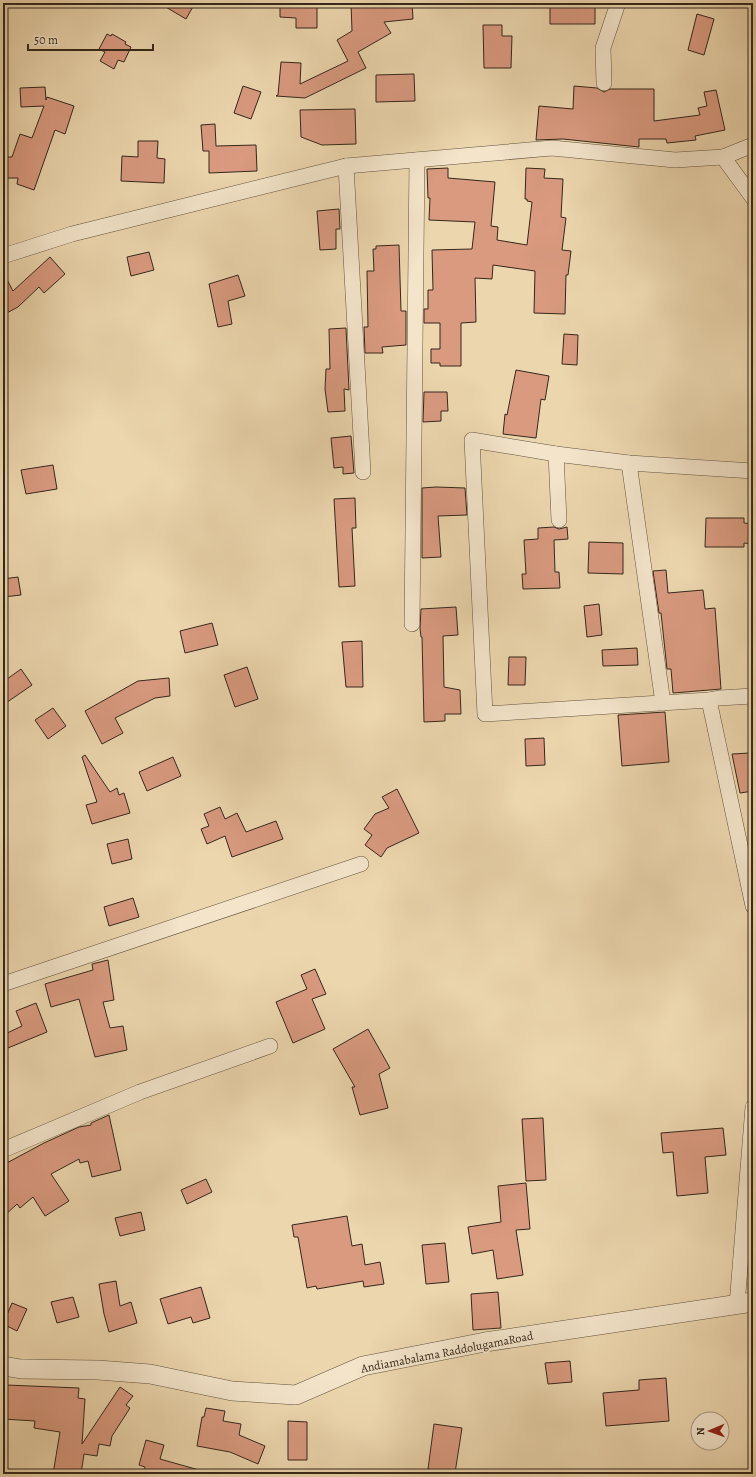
<svg xmlns="http://www.w3.org/2000/svg" width="756" height="1477" viewBox="0 0 756 1477" font-family="Alegreya,serif">
  <style>
    .building { fill: #d99a80; stroke: #352719 }
    .lines { fill: none; stroke-linecap: round; stroke-linejoin: round }
    .minor-casing { stroke: #63533e; stroke-width: 16 }
    .tertiary-casing { stroke: #63533e; stroke-width: 20 }
    .minor { stroke: #f3e4ca; stroke-width: 15 }
    .tertiary { stroke: #f3e4ca; stroke-width: 19 }
    .labels { text-anchor: middle; dominant-baseline: central; stroke-width: 4; stroke-linejoin: round; paint-order: stroke }
    .street-label { font-size: 12px; fill: #352719; stroke: #f3e4ca }
  </style>
  <rect width="100%" height="100%" fill="#ecd6ae"/>
  <filter id="stains"><feTurbulence type="fractalNoise" baseFrequency=".005" numOctaves="4"/><feColorMatrix values="0 0 0 0 .2 0 0 0 0 .09 0 0 0 0 .02 0 0 0 .5 -.17"/></filter>
  <radialGradient id="worn" r=".72"><stop offset=".6" stop-color="#630" stop-opacity="0"/><stop offset="1" stop-color="#630" stop-opacity=".3"/></radialGradient>
  <g class="building">
    <polygon points="159,3 195,3 186,19"/>
    <polygon points="280,3 317,3 317,28 296,28 296,18 280,17"/>
    <polygon points="351,3 412,3 413,19 384,22 391,33 358,52 366,68 305,98 276,96 278,95 281,62 301,63 300,84 348,61 337,40 352,31"/>
    <polygon points="550,4 595,5 595,24 550,24"/>
    <polygon points="697,14 714,19 704,55 688,50"/>
    <polygon points="483,25 502,25 502,36 512,36 511,68 484,68"/>
    <polygon points="107,34 111,36 112,34 126,42 125,44 131,47 124,62 118,60 114,69 100,61 105,52 99,49"/>
    <polygon points="414,74 415,101 376,102 376,75"/>
    <polygon points="243,86 261,92 251,119 234,113"/>
    <polygon points="574,86 597,88 604,92 610,89 654,89 654,121 700,115 698,108 707,106 704,92 716,90 725,130 695,136 696,140 667,143 666,139 639,139 639,147 563,139 536,140 539,106 573,109"/>
    <polygon points="45,87 46,100 47,97 74,106 65,134 55,130 34,190 17,184 18,178 3,178 3,157 12,157 20,134 32,138 44,106 21,107 20,88"/>
    <polygon points="355,109 356,144 322,145 301,137 300,110"/>
    <polygon points="215,124 216,146 256,145 257,171 209,173 209,151 203,151 201,125"/>
    <polygon points="138,141 158,141 157,158 165,159 164,183 121,181 122,156 138,157"/>
    <polygon points="448,168 448,178 495,182 491,226 498,227 497,240 527,245 532,202 527,201 527,199 525,199 526,168 545,169 544,178 563,179 561,217 566,218 562,250 571,251 568,275 566,275 565,314 534,313 535,271 493,265 492,279 475,278 476,322 461,323 461,366 440,366 440,363 431,363 431,349 440,349 440,323 424,323 424,309 428,309 428,290 433,290 432,250 472,249 475,222 429,220 430,198 428,198 427,169"/>
    <polygon points="339,209 340,229 336,229 336,249 320,250 317,211"/>
    <polygon points="399,245 401,311 406,311 406,345 382,347 383,353 365,353 364,327 368,327 367,271 374,271 373,249 376,249 376,246"/>
    <polygon points="149,252 154,270 131,276 127,257"/>
    <polygon points="50,257 65,274 44,293 39,287 18,307 3,315 3,272 13,291"/>
    <polygon points="238,275 245,296 228,301 232,324 218,327 209,284"/>
    <polygon points="346,328 349,390 344,389 345,411 328,412 325,389 326,369 330,369 329,329"/>
    <polygon points="564,334 578,335 577,365 562,364"/>
    <polygon points="516,370 549,376 545,400 541,399 536,438 503,434 505,414 507,415"/>
    <polygon points="424,392 447,392 448,411 441,411 441,421 423,422"/>
    <polygon points="351,436 354,473 343,474 343,467 334,468 331,438"/>
    <polygon points="53,465 57,489 26,494 21,470"/>
    <polygon points="436,487 465,488 467,515 438,516 441,557 422,558 422,488"/>
    <polygon points="355,498 356,528 352,528 355,586 339,587 334,499"/>
    <polygon points="706,518 744,518 744,523 753,524 753,544 744,543 744,547 705,547"/>
    <polygon points="554,527 559,529 567,527 568,539 554,540 555,572 559,572 560,588 523,589 522,574 526,574 524,540 538,539 538,528"/>
    <polygon points="589,542 623,543 623,574 588,573"/>
    <polygon points="666,570 668,593 703,590 705,609 715,608 721,689 673,693 671,669 667,669 661,613 659,613 653,571"/>
    <polygon points="18,577 21,595 3,597 3,579"/>
    <polygon points="599,604 602,635 587,637 584,606"/>
    <polygon points="456,607 458,635 443,636 444,687 460,690 461,714 445,714 445,721 424,722 422,637 421,637 420,628 421,609"/>
    <polygon points="212,623 218,645 185,653 180,631"/>
    <polygon points="362,641 363,687 346,687 342,642"/>
    <polygon points="637,648 638,665 603,666 602,650"/>
    <polygon points="509,657 526,657 525,685 508,685"/>
    <polygon points="247,667 258,699 235,707 224,675"/>
    <polygon points="21,669 32,685 3,705 3,682"/>
    <polygon points="169,678 170,696 155,698 115,718 123,733 102,744 85,711 138,681"/>
    <polygon points="53,708 66,726 48,739 35,720"/>
    <polygon points="665,712 669,762 622,766 618,715"/>
    <polygon points="544,738 545,765 526,766 525,739"/>
    <polygon points="750,753 751,762 753,762 753,791 740,793 732,754"/>
    <polygon points="85,755 110,792 117,788 119,795 124,793 130,813 92,824 86,805 97,802 82,757"/>
    <polygon points="173,757 181,776 147,791 139,772"/>
    <polygon points="397,789 419,833 387,848 381,857 365,845 372,835 364,829 375,814 389,808 382,797"/>
    <polygon points="220,807 225,819 237,813 246,832 276,821 283,839 232,857 225,836 207,844 201,829 209,826 204,814"/>
    <polygon points="128,839 132,859 112,864 107,844"/>
    <polygon points="133,898 139,917 109,926 104,907"/>
    <polygon points="108,960 114,1000 103,1002 110,1028 123,1026 127,1050 95,1057 79,999 51,1007 45,984 93,970 92,964"/>
    <polygon points="315,969 326,994 312,999 325,1029 293,1043 276,1002 307,989 301,975"/>
    <polygon points="36,1003 47,1032 3,1050 3,1035 22,1026 16,1011"/>
    <polygon points="368,1029 390,1068 379,1074 388,1108 360,1115 352,1087 355,1087 333,1049"/>
    <polygon points="109,1115 121,1170 92,1177 88,1161 80,1163 79,1159 51,1174 69,1201 45,1216 33,1197 20,1208 17,1204 3,1217 3,1165 44,1143 79,1127 91,1125 91,1123"/>
    <polygon points="543,1118 546,1180 526,1181 522,1119"/>
    <polygon points="723,1128 726,1155 705,1157 708,1193 677,1196 673,1152 663,1153 661,1133"/>
    <polygon points="206,1179 212,1192 187,1204 181,1190"/>
    <polygon points="526,1183 530,1229 516,1230 523,1275 497,1279 493,1250 472,1254 468,1227 501,1222 498,1186"/>
    <polygon points="141,1212 145,1230 120,1236 115,1218"/>
    <polygon points="347,1216 352,1246 362,1244 365,1265 380,1262 384,1284 364,1287 363,1281 317,1289 316,1286 307,1288 298,1237 294,1237 292,1225"/>
    <polygon points="445,1243 449,1282 426,1284 422,1245"/>
    <polygon points="116,1281 120,1306 131,1302 137,1323 109,1332 104,1314 99,1284"/>
    <polygon points="201,1287 210,1318 193,1323 191,1317 168,1324 160,1299"/>
    <polygon points="498,1292 501,1328 473,1330 471,1294"/>
    <polygon points="73,1297 79,1317 57,1323 51,1302"/>
    <polygon points="12,1303 27,1309 17,1331 3,1324"/>
    <polygon points="570,1361 572,1382 548,1384 545,1363"/>
    <polygon points="666,1378 669,1421 606,1426 603,1393 639,1390 639,1380"/>
    <polygon points="6,1385 79,1388 78,1398 85,1399 82,1444 120,1387 133,1396 126,1405 130,1408 112,1436 110,1446 99,1444 97,1456 84,1454 81,1474 53,1474 60,1432 34,1428 35,1421 3,1419 3,1389 6,1389"/>
    <polygon points="206,1408 225,1411 223,1421 241,1424 239,1435 265,1446 258,1464 230,1452 197,1446 202,1417 204,1417"/>
    <polygon points="288,1421 307,1422 307,1460 288,1460"/>
    <polygon points="434,1424 462,1428 455,1473 428,1469"/>
    <polygon points="146,1440 164,1445 160,1459 199,1470 199,1474 144,1474 145,1467 139,1465"/>
  </g>
  <g class="lines">
    <defs>
      <g id="minor">
        <polyline points="604,83 603,48 618,3"/>
        <polyline points="723,157 753,198"/>
        <polyline points="346,166 363,472"/>
        <polyline points="3,256 72,234 346,166 552,148 675,160 723,157 753,145"/>
        <polyline points="556,454 559,520"/>
        <polyline points="629,463 663,703"/>
        <polyline points="753,471 629,463 556,454 472,440 485,714 709,700 753,906"/>
        <polyline points="412,624 417,160"/>
        <polyline points="709,700 719,698 753,696"/>
        <polyline points="3,984 361,864"/>
        <polyline points="3,1150 140,1092 270,1046"/>
        <polyline points="737,1305 753,1107"/>
      </g>
      <polyline id="tertiary" points="3,1366 21,1369 98,1370 150,1374 232,1391 296,1395 363,1366 485,1342 753,1302"/>
    </defs>
    <use href="#minor" class="minor-casing"/>
    <use href="#tertiary" class="tertiary-casing"/>
    <use href="#minor" class="minor"/>
    <use href="#tertiary" class="tertiary"/>
  </g>
  <g class="labels">
    <g class="street-label">
      <text transform="translate(447 1352) rotate(-11)">Andiamabalama RaddolugamaRoad</text>
    </g>
  </g>
  <rect width="756" height="1477" fill="none" stroke="#ecd6ae" stroke-width="16"/>
  <rect x="4" y="4" width="748" height="1469" fill="none" stroke="#352719" stroke-width="2"/>
  <rect x="8" y="8" width="740" height="1461" fill="none" stroke="#352719"/>
  <g transform="translate(710 1431) rotate(268)"><circle r="19" fill="#f3e4ca" stroke="#a79883"/>
  <path d="M0-3L7 15L0 10L-7 15Z" fill="#8f2418"/>
  <text y="-6" font-size="11" font-weight="bold" text-anchor="middle" fill="#352719">N</text>
  </g>
  <path d="M28 44v6h125v-6" fill="none" stroke="#352719" stroke-width="2"/>
  <text x="34" y="44" font-size="12" fill="#352719" stroke="#f3e4ca" stroke-width="3" paint-order="stroke">50 m</text>
  <rect width="100%" height="100%" filter="url(#stains)"/>
  <rect width="100%" height="100%" fill="url(#worn)"/>
</svg>
